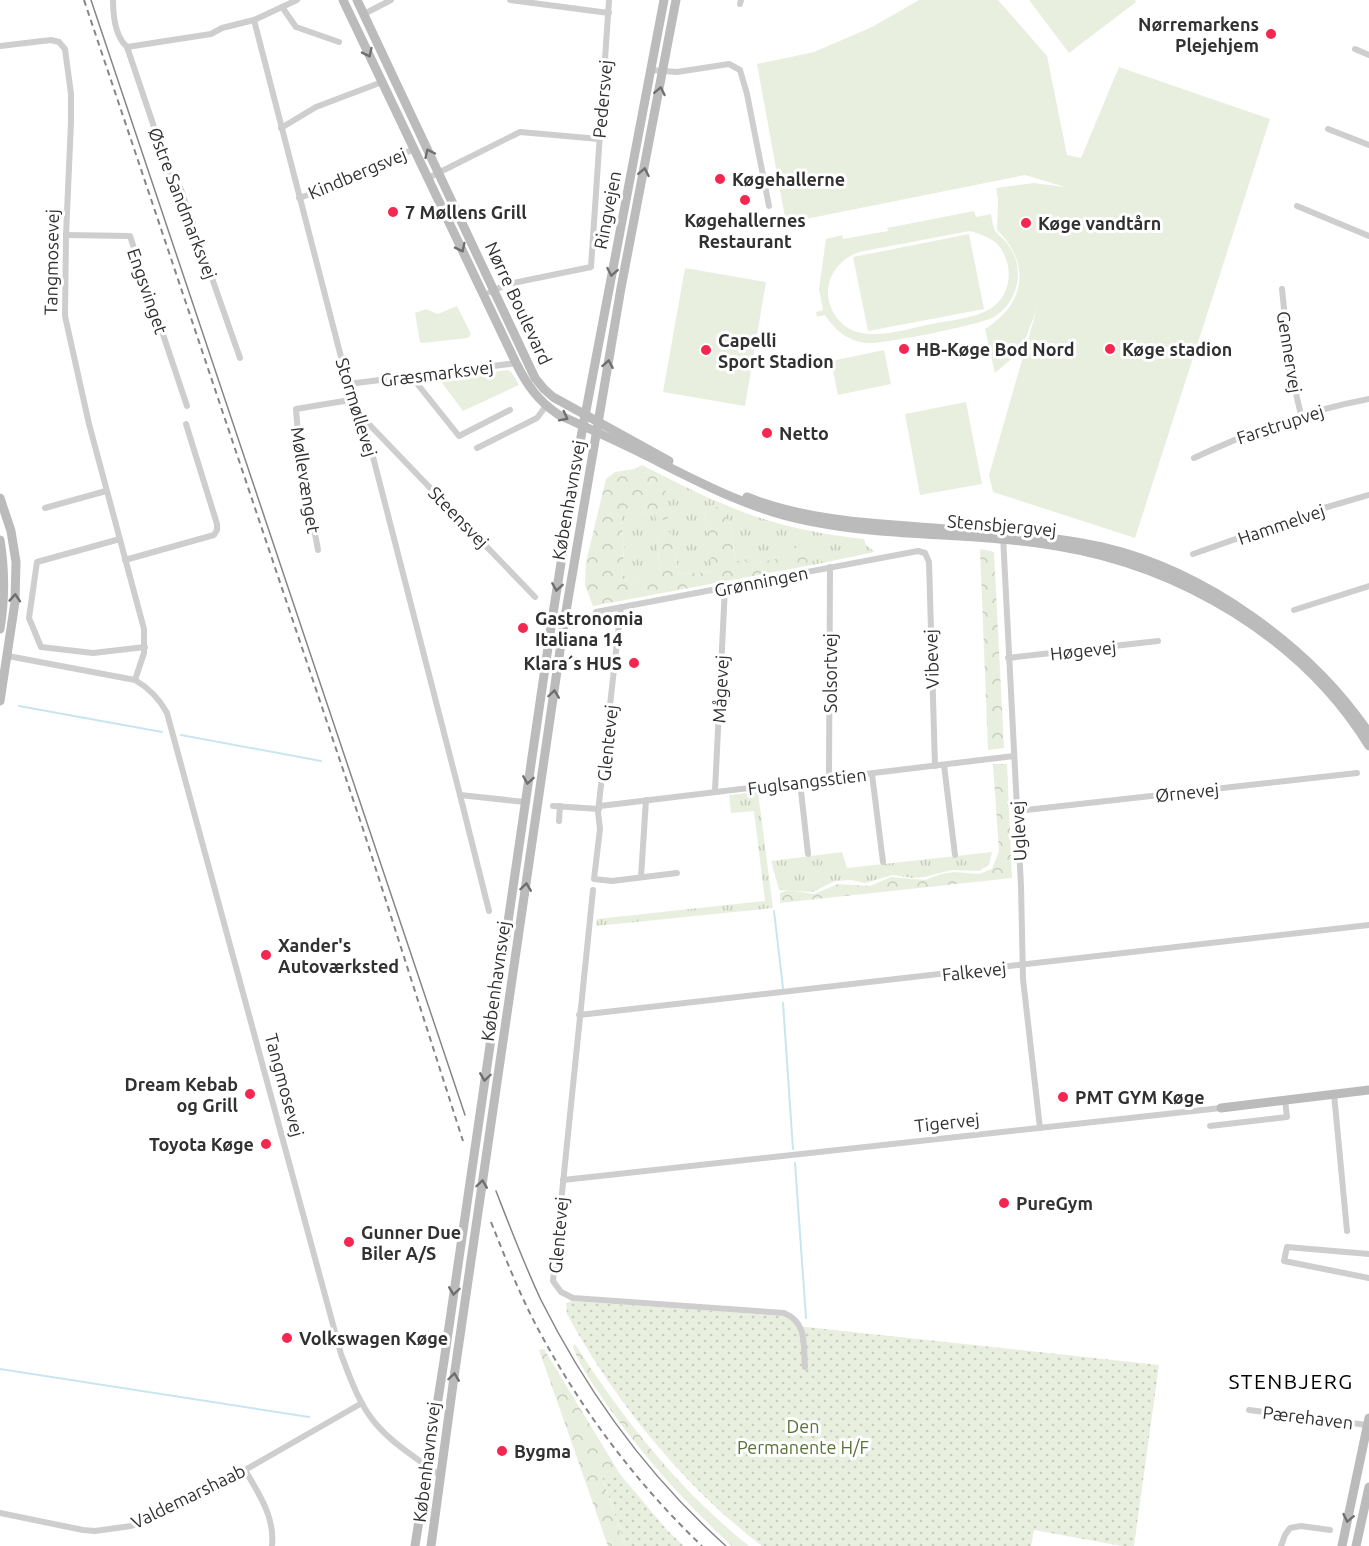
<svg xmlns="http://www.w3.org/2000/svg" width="1369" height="1546" viewBox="0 0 1369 1546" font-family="Ubuntu,sans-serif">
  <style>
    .grass { fill: url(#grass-tufts) }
    .forest { fill: url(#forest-crowns) }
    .park { fill: #e9efde; fill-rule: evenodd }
    .garden { fill: url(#garden-dots) }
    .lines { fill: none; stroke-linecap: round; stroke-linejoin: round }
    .stream { stroke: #c9e6f0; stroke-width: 2 }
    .street { stroke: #cecece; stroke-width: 6 }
    .secondary { stroke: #bbb; stroke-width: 9 }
    .tram { stroke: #868686; stroke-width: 1.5 }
    .rail { stroke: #868686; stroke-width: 2; stroke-dasharray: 6 4.5; stroke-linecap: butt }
    .oneway { stroke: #6f6f6f }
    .poi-dot { fill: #f52650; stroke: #fff; stroke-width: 2 }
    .labels { text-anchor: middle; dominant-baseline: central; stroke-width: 6; stroke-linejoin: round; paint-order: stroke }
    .poi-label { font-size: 18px; font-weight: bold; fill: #313131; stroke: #fff; text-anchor: start }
    .street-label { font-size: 18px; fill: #313131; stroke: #fff }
    .park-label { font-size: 18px; fill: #5b7239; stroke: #fff }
    .quarter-label { font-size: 21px; letter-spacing: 1.5px; fill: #000; stroke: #fff }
  </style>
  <defs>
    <pattern id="grass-tufts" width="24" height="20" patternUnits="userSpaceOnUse" patternTransform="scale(1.5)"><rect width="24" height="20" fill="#e9efde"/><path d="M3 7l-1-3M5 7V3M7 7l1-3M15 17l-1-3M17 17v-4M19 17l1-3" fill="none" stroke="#c8cdbf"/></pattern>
    <pattern id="forest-crowns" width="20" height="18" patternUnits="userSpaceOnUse" patternTransform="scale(1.5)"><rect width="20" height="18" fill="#e9efde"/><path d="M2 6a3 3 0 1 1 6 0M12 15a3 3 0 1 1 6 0" fill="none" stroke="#c8cdbf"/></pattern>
    <pattern id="garden-dots" width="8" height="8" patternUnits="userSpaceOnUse" patternTransform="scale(1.5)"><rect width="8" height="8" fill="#e9efde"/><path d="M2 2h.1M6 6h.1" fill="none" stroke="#c8cdbf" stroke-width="1.8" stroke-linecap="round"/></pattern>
  </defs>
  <rect width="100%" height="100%" fill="#fff"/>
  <g class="grass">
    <path d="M642,465c26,13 52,27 79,38 45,20 94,31 143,36l2,6 9,7 -63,13v-22c-16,4 -13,6 -25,13 -14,7 -37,7 -52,4l-4,-33 -27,-13 10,58 -35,2 -9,-41 -13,4 3,36 -28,12 -10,-7 2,-30 -3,-34 34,-1 4,-36 -25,-8z"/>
    <polygon points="758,792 773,908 596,926 597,919 765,901 754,811 731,813 729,795"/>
    <polygon points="842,852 847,868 992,852 989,865 979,871 952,870 924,877 912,878 893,875 865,883 851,880 835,881 813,892 779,890 771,861"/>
  </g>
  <g class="forest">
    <path d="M634,469l25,8 7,15 2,27 -12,3 -1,-9 -34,2 3,33 -2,30 10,7 28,-13 -3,-35 13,-5 9,42 34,-2 -9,-58 8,-10c24,14 19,32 23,56 24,4 52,2 67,-19l10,2v22l-219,41 -8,-21 1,-23 20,-83 9,-7z"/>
    <polygon points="980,549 994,552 1004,748 988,750"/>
    <polygon points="993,764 1007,764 1012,878 780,903 780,893 789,890 814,894 838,884 870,886 891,877 925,880 941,874 954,872 979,874 992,869 999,851"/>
    <path d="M575,1344c48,75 104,146 174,202h-17c-48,-44 -90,-91 -127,-144 -12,-18 -25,-35 -32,-55z"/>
    <polygon points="544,1349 620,1474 601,1475 626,1546 608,1546 539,1350"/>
  </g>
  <g class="park">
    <path d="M919,0h79l49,56 20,99 14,3 38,-91 151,52 -135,419 -142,-46 -4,-17 48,-167 -16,43 -26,22 -10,-44c41,-25 46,-66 12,-99l1,-30 -2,-12 38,-5 31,4 -40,-12 -239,48 -29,-159 57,-12 58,-25z"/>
    <polygon points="1029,0 1135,0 1136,2 1069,53"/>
    <path d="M974,211l2,6 15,-3c1,5 2,14 5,18 2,3 7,6 9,9 11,12 15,28 12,43 -3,13 -11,26 -23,33 -14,8 -114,28 -129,26 -19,-3 -30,-13 -40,-28l-8,2 -1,-5 7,-2 -4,-21 7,-50 16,-4 1,4 45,-8 -1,-3zM970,231c9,3 17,5 25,11 20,19 18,53 -5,67 -17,10 -40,11 -58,15 -29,5 -73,23 -95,-6 -5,-7 -9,-16 -9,-25 0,-21 16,-38 36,-42z"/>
    <polygon points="969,234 984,309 868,331 853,257"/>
    <polygon points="685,268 766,282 745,406 663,392"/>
    <polygon points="457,306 471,334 468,338 422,343 420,342 415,313 426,309 438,314"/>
    <polygon points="884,350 891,384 838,395 831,361"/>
    <polygon points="508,370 512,373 519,385 463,411 439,379"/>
    <polygon points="966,402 982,484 920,495 905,414"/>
  </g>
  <g class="garden">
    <path d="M572,1301l213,15 8,4 4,6 362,39 -25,181h-12l-88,-16 -3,16h-269c-77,-58 -149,-147 -195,-232l-1,-11z"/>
    <polygon points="601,1474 620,1474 667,1530 684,1546 626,1546"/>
  </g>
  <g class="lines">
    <g class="stream">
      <polyline points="19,706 162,732"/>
      <polyline points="181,735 321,761"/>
      <polyline points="774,911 783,988"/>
      <polyline points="783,1003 793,1149"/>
      <polyline points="795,1163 806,1318"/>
      <polyline points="0,1369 309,1417"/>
    </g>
    <g class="street">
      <path d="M113,0c0,16 2,36 14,47"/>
      <polyline points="510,0 609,13"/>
      <polyline points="740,4 741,0"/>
      <polyline points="282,7 296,27 339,42"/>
      <polyline points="364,14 391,0"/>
      <polyline points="254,20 348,384 363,418 460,795 525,802"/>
      <polyline points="0,46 51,40 59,42 65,49 71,94 71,122 66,235 65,316 89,424 144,629 144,653 135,680"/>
      <polyline points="1355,49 1369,55"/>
      <polyline points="651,70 677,72 729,64 740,70 747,94 769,206"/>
      <polyline points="281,128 316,107 382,82"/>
      <polyline points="1328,129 1369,145"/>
      <polyline points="428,178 520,132 599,139"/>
      <polyline points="299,198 337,185 414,149"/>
      <polyline points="1297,206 1369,236"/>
      <polyline points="66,235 130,236 187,406"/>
      <polyline points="1282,289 1290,368 1301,415"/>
      <polyline points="490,292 508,284 591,267 609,0"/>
      <polyline points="240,358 180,187 173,183 127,47 211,34 222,28 254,20 297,0"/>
      <polyline points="411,376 459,436 510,410"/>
      <polyline points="348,384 517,363"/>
      <polyline points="363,418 535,597"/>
      <polyline points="477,448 537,418 546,406"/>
      <path d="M1194,458c58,-27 112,-47 175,-59"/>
      <polyline points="45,508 106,491"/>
      <polyline points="1003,536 1021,886 1023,979 1040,1128"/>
      <polyline points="120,539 37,562 29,618 41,647 93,653 145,647"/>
      <polyline points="318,550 299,445 296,409 356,399"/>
      <polyline points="1193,554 1324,508 1369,495"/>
      <polyline points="125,560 214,535 217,530 217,524 186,424"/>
      <polyline points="621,607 598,812 600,829 594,879 612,881 677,873"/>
      <polyline points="1294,610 1369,586"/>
      <polyline points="596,612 918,551 925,553 929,562 935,766"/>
      <path d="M8,656l127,24c14,8 24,18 32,33l174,641c9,24 18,50 35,70 18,21 43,36 65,52"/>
      <polyline points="1008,658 1158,641"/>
      <polyline points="944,765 955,855"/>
      <polyline points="872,774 883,862"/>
      <polyline points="829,779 830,567"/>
      <polyline points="800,782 808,854"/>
      <polyline points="715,791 725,587"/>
      <polyline points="460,795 489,911"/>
      <polyline points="553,806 599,809"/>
      <polyline points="600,806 1014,756"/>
      <polyline points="1017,811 1357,773"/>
      <polyline points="559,821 560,806"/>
      <polyline points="641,877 646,800"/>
      <path d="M593,890l-40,391 8,11 12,6 211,15c24,10 19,32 21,54"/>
      <polyline points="579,1015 1369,925"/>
      <polyline points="1334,1094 1347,1231"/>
      <polyline points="1210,1126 1287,1117 1285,1100"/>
      <polyline points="563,1180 1221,1108"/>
      <polyline points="1369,1254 1287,1247 1284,1261 1369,1278"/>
      <polyline points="1249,1410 1367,1425"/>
      <path d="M245,1470c14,24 30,47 27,76"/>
      <polyline points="0,1513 83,1530 95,1531 131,1526 153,1517 245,1470 362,1403"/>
      <polyline points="1281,1546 1285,1535 1290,1528 1301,1526 1330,1530"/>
    </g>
    <g class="secondary">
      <path d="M343,0l173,363c11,22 22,38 43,52 29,13 58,26 86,40 54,27 105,55 164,66 82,17 166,11 248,25 123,20 246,92 312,200"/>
      <polyline points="357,0 535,378 544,389 553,397 669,461"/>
      <path d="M747,497c62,25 135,27 201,32 52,4 104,7 154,18 103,24 208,99 267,186"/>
      <polyline points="0,498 11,531 16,562 15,602 0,701"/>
      <path d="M0,540c5,31 5,59 0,89"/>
      <polyline points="1221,1108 1369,1090"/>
      <polyline points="415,1546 444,1361 552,620 581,437 664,0"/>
      <polyline points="431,1546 454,1377 564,623 621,288 676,0"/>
      <polyline points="1342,1546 1369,1418"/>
      <polyline points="1356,1546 1369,1487"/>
    </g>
    <g class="tram">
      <polyline points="91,0 465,1115"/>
      <path d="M496,1191c14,36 28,73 45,109 46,92 108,177 185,246"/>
    </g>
    <g class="rail">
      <polyline points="84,0 363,829 463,1141"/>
      <path d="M491,1222c14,35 28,71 46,105 43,81 98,155 165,219"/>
    </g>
  </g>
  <defs><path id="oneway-chevron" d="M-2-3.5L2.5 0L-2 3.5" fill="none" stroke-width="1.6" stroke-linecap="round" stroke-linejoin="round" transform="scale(1.5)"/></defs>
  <g class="oneway">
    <use href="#oneway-chevron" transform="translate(368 53) rotate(64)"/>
    <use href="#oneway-chevron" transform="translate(660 91) rotate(-79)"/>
    <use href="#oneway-chevron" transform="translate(429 153) rotate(-115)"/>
    <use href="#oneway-chevron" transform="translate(644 172) rotate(-79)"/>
    <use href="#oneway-chevron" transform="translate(461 248) rotate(64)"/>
    <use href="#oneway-chevron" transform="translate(612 272) rotate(101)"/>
    <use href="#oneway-chevron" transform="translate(608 364) rotate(-80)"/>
    <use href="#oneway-chevron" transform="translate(564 417) rotate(27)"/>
    <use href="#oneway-chevron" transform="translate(557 587) rotate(99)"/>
    <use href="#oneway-chevron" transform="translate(15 598) rotate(-86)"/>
    <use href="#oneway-chevron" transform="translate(554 694) rotate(-82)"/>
    <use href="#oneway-chevron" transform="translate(528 780) rotate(99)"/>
    <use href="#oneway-chevron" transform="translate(526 887) rotate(-82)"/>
    <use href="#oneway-chevron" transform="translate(485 1077) rotate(98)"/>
    <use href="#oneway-chevron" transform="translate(482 1184) rotate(-82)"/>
    <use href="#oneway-chevron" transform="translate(454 1291) rotate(98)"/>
    <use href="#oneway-chevron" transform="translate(454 1377) rotate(-82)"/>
    <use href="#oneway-chevron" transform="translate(1348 1518) rotate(102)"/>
  </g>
  <g class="poi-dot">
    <circle cx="1271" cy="34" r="6"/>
    <circle cx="720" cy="179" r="6"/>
    <circle cx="745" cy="200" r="6"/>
    <circle cx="393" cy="212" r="6"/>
    <circle cx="1026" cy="223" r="6"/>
    <circle cx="904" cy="349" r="6"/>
    <circle cx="1110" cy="349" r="6"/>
    <circle cx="706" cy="350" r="6"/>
    <circle cx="767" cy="433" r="6"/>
    <circle cx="523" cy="628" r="6"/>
    <circle cx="634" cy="663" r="6"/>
    <circle cx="266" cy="955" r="6"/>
    <circle cx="250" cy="1094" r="6"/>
    <circle cx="1063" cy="1097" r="6"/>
    <circle cx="266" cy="1144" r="6"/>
    <circle cx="1004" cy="1203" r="6"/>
    <circle cx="349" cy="1242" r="6"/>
    <circle cx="287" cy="1338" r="6"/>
    <circle cx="502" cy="1451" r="6"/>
  </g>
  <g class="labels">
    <g class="poi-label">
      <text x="1259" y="24" text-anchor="end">Nørremarkens<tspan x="1259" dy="21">Plejehjem</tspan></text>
      <text x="732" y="179">Køgehallerne</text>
      <text x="405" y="212">7 Møllens Grill</text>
      <text x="745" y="220" text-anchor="middle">Køgehallernes<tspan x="745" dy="21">Restaurant</tspan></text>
      <text x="1038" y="223">Køge vandtårn</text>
      <text x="718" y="340">Capelli<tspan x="718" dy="21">Sport Stadion</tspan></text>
      <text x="916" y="349">HB-Køge Bod Nord</text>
      <text x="1122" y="349">Køge stadion</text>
      <text x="779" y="433">Netto</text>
      <text x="535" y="618">Gastronomia<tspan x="535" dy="21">Italiana 14</tspan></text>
      <text x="622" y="663" text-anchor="end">Klara´s HUS</text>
      <text x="278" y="945">Xander's<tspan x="278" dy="21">Autoværksted</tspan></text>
      <text x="238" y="1084" text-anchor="end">Dream Kebab<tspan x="238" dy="21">og Grill</tspan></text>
      <text x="1075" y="1097">PMT GYM Køge</text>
      <text x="254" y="1144" text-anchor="end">Toyota Køge</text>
      <text x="1016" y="1203">PureGym</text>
      <text x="361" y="1232">Gunner Due<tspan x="361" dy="21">Biler A/S</tspan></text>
      <text x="299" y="1338">Volkswagen Køge</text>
      <text x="514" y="1451">Bygma</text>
    </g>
    <g class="street-label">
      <text transform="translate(602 99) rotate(-85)">Pedersvej</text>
      <text transform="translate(357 173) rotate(-23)">Kindbergsvej</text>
      <text transform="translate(183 203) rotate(69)">Østre Sandmarksvej</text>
      <text transform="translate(607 210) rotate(-79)">Ringvejen</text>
      <text transform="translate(51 262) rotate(-89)">Tangmosevej</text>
      <text transform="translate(148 291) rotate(71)">Engsvinget</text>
      <text transform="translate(519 303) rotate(65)">Nørre Boulevard</text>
      <text transform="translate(1290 352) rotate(81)">Gennervej</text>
      <text transform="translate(437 373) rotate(-7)">Græsmarksvej</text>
      <text transform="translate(357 407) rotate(73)">Stormøllevej</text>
      <text transform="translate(1280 424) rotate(-18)">Farstrupvej</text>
      <text transform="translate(306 480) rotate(81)">Møllevænget</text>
      <text transform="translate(568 500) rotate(-80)">Københavnsvej</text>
      <text transform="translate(459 517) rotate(46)">Steensvej</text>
      <text transform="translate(1281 524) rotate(-19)">Hammelvej</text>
      <text transform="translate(1002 525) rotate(5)">Stensbjergvej</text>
      <text transform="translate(761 581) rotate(-11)">Grønningen</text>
      <text transform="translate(1083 650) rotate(-6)">Høgevej</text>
      <text transform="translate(931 659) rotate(-92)">Vibevej</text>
      <text transform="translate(830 673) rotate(-90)">Solsortvej</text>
      <text transform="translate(720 689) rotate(-87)">Mågevej</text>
      <text transform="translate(607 743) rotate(-84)">Glentevej</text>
      <text transform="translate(807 781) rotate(-7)">Fuglsangsstien</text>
      <text transform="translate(1187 792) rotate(-6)">Ørnevej</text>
      <text transform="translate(1018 831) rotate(-93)">Uglevej</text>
      <text transform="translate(974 971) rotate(-6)">Falkevej</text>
      <text transform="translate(495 981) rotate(-82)">Københavnsvej</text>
      <text transform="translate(285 1085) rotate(75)">Tangmosevej</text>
      <text transform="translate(947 1122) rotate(-6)">Tigervej</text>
      <text transform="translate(558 1235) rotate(-85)">Glentevej</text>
      <text transform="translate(1308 1417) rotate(7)">Pærehaven</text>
      <text transform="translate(426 1462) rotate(-83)">Københavnsvej</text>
      <text transform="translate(188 1496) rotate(-26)">Valdemarshaab</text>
    </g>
    <g class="park-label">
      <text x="803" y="1426">Den<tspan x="803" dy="21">Permanente H/F</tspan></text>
    </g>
    <g class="quarter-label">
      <text x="1291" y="1381">STENBJERG</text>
    </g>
  </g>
</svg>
